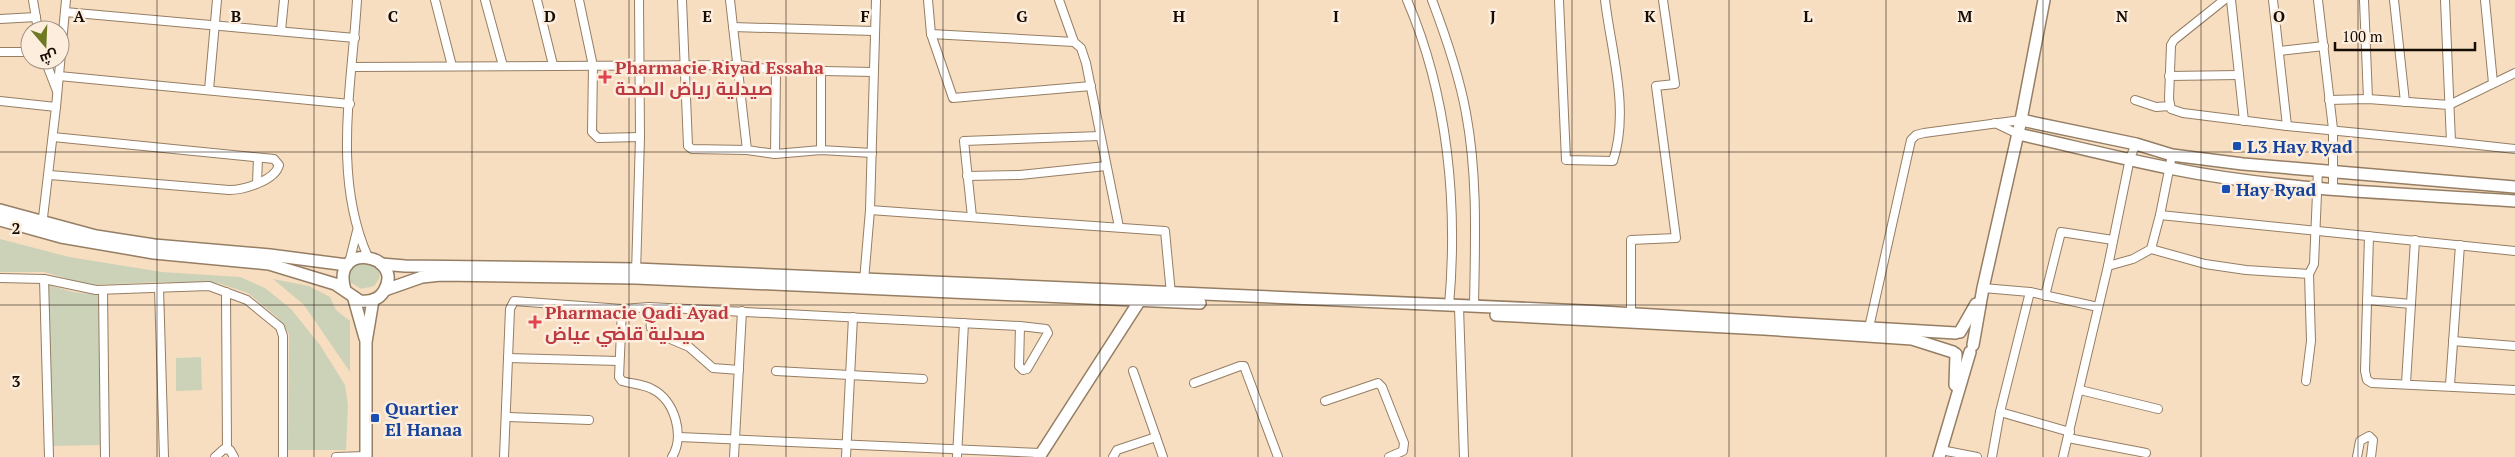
<svg xmlns="http://www.w3.org/2000/svg" width="2515" height="457" viewBox="0 0 2515 457" font-family="'PT Serif',Cairo,serif">
  <style>
    .green { fill: #ccd2b8 }
    .lines { fill: none; stroke-linecap: round; stroke-linejoin: round }
    .street-casing { stroke: #957e64; stroke-width: 10 }
    .secondary-casing { stroke: #957e64; stroke-width: 14 }
    .street { stroke: #fff; stroke-width: 8 }
    .secondary { stroke: #fff; stroke-width: 11 }
    .grid { fill: none; stroke: #150c04; stroke-width: 1; stroke-opacity: 0.55 }
    .health-dot { fill: #e0444e; stroke: #fdeddc; stroke-width: 2 }
    .transit-dot { fill: #1a4fb4; stroke: #fdeddc; stroke-width: 2 }
    .labels { text-anchor: middle; dominant-baseline: central; stroke-width: 5; stroke-linejoin: round; paint-order: stroke }
    .health-label { font-size: 18px; font-weight: bold; fill: #be3a42; stroke: #fdeddc; text-anchor: start }
    .transit-label { font-size: 18px; font-weight: bold; fill: #164399; stroke: #fdeddc; text-anchor: start }
    .grid-label { font-size: 16px; text-anchor: middle; font-weight: bold; fill: #150c04; stroke: #fdeddc; stroke-width: 5; stroke-linejoin: round; paint-order: stroke }
  </style>
  <rect width="100%" height="100%" fill="#f7dec1"/>
  <g class="green">
    <polygon points="0,239 69,257 162,272 240,277 265,288 291,309 320,345 345,385 348,405 346,450 288,450 289,334 277,317 248,293 218,283 162,282 90,285 44,272 0,272"/>
    <polygon points="368,258 380,271 379,279 374,286 361,289 350,282 349,268"/>
    <polygon points="273,279 309,286 330,297 336,310 350,321 350,372 304,305"/>
    <polygon points="49,285 73,292 99,295 104,445 51,446"/>
    <polygon points="201,357 202,390 176,391 176,358"/>
  </g>
  <g class="lines">
    <defs>
      <g id="street">
        <polyline points="33,0 38,30"/>
        <path d="M357,0c-5,86 -25,176 11,257"/>
        <polyline points="435,0 452,66"/>
        <polyline points="485,0 503,66"/>
        <polyline points="537,0 553,65"/>
        <polyline points="579,0 593,66 592,132 598,138 640,137"/>
        <polyline points="682,0 688,146 692,149 747,150"/>
        <polyline points="730,0 747,150 775,154 821,150 872,153"/>
        <polyline points="928,0 931,34 953,98 1091,86"/>
        <polyline points="1059,0 1074,42 1081,48 1086,63 1119,227"/>
        <path d="M1407,0c41,95 51,204 42,306"/>
        <path d="M1432,0c14,37 27,74 34,113 12,64 9,130 8,194"/>
        <path d="M1559,0l7,160 47,1c17,-51 -2,-110 -8,-161"/>
        <polyline points="2224,0 2174,40 2171,45 2169,99 2171,109 2183,113 2287,126 2451,142 2445,0"/>
        <polyline points="2231,0 2244,121"/>
        <polyline points="2273,0 2287,126"/>
        <polyline points="2318,0 2333,129 2333,189"/>
        <polyline points="2364,0 2368,99"/>
        <polyline points="2394,0 2405,102"/>
        <polyline points="2485,0 2493,83"/>
        <polyline points="65,12 355,38"/>
        <polyline points="0,19 36,17"/>
        <polyline points="733,27 873,31"/>
        <polyline points="281,31 284,0"/>
        <polyline points="931,34 1074,42"/>
        <polyline points="2280,51 2324,46"/>
        <polyline points="0,52 30,52"/>
        <polyline points="45,60 57,91"/>
        <polyline points="353,67 738,65 776,70 873,72"/>
        <polyline points="59,76 350,104"/>
        <polyline points="2169,76 2239,75"/>
        <polyline points="209,90 217,0"/>
        <polyline points="2135,100 2156,107 2170,106"/>
        <polyline points="2329,100 2368,99 2449,105 2515,73"/>
        <polyline points="0,101 56,107 42,226"/>
        <polyline points="56,107 66,0"/>
        <polyline points="1995,123 2018,134"/>
        <polyline points="2451,142 2515,149"/>
        <polyline points="821,150 821,70"/>
        <polyline points="775,154 776,70"/>
        <path d="M50,175l179,15c14,0 46,-9 50,-25l-5,-6 -221,-22"/>
        <polyline points="967,176 1020,175 1106,166"/>
        <polyline points="257,183 258,158"/>
        <polyline points="870,210 1165,231 1171,294"/>
        <polyline points="2160,215 2515,251"/>
        <polyline points="972,217 964,141 1100,136"/>
        <polyline points="2369,236 2365,371 2367,380 2372,383 2515,390"/>
        <polyline points="2151,249 2205,264 2246,270 2309,274 2314,264 2318,170"/>
        <polyline points="349,263 357,231"/>
        <polyline points="2108,266 2133,259 2151,249 2160,215 2172,155"/>
        <polyline points="636,273 640,137 639,0"/>
        <polyline points="0,278 44,279 96,290 209,286 247,300 280,327 283,336 283,457"/>
        <polyline points="44,279 49,457"/>
        <polyline points="864,281 870,210 876,0"/>
        <polyline points="159,288 164,457"/>
        <polyline points="1983,288 2030,292 2098,307"/>
        <polyline points="103,290 105,457"/>
        <polyline points="226,292 227,449"/>
        <polyline points="2045,296 2061,232 2113,240"/>
        <polyline points="2367,300 2411,304"/>
        <polyline points="649,307 651,328 654,332 689,347 713,368 739,370"/>
        <polyline points="1459,307 1464,457"/>
        <path d="M622,309l-3,68 3,4c10,3 21,3 30,8 23,11 33,47 20,68"/>
        <polyline points="1631,316 1631,240 1676,238 1656,86 1675,84 1663,0"/>
        <polyline points="1868,332 1911,140 1916,135 1924,133 2021,120"/>
        <polyline points="2453,341 2515,346"/>
        <polyline points="508,358 619,361"/>
        <polyline points="776,371 923,379"/>
        <polyline points="1133,371 1163,457"/>
        <polyline points="2306,381 2311,341 2309,274"/>
        <polyline points="1194,383 1240,366 1244,366 1278,457"/>
        <polyline points="2406,383 2415,240"/>
        <polyline points="2450,385 2460,245"/>
        <polyline points="2080,390 2158,409"/>
        <polyline points="1325,401 1378,383 1382,387 1404,443 1403,451 1389,457"/>
        <polyline points="2000,412 2070,432"/>
        <polyline points="506,417 589,420"/>
        <polyline points="679,437 1040,453"/>
        <polyline points="2068,438 2146,453"/>
        <polyline points="1941,450 1977,457"/>
        <polyline points="215,457 224,449 230,450 234,457"/>
        <polyline points="336,457 366,456"/>
        <polyline points="504,457 510,309 514,301 622,309 649,307 1020,326 1046,329 1048,333 1027,369 1023,370 1019,366 1020,326"/>
        <polyline points="734,457 742,311"/>
        <polyline points="846,457 853,317"/>
        <polyline points="957,457 964,323"/>
        <polyline points="1113,457 1117,450 1156,437"/>
        <polyline points="1992,457 2000,412 2030,292"/>
        <polyline points="2063,457 2108,266 2130,158 2136,144"/>
        <polyline points="2357,457 2360,441 2369,436 2373,440 2371,457"/>
      </g>
      <g id="secondary">
        <polyline points="2021,120 2136,144 2172,155 2243,164 2515,187"/>
        <path d="M2018,134c50,11 100,24 151,34 113,23 231,25 346,33"/>
        <polyline points="0,210 96,236 154,245 270,255 347,265"/>
        <path d="M0,220l61,17 93,16 115,11 66,20 25,17c9,1 19,-1 24,-10 22,-37 -54,-51 -39,-1"/>
        <polyline points="381,264 405,266 636,269 864,279 1585,311 1956,333"/>
        <polyline points="385,290 422,277 441,275 636,278 1200,303"/>
        <polyline points="354,299 365,338"/>
        <polyline points="1496,315 1764,329 1912,339 1953,352"/>
        <polyline points="1960,332 1976,304"/>
        <polyline points="1973,345 1983,288 2021,120 2044,0"/>
        <polyline points="1955,385 1956,354"/>
        <polyline points="366,457 366,342 373,300"/>
        <polyline points="1039,457 1142,297"/>
        <polyline points="1939,457 1970,352"/>
      </g>
    </defs>
    <use href="#street" class="street-casing"/>
    <use href="#secondary" class="secondary-casing"/>
    <use href="#street" class="street"/>
    <use href="#secondary" class="secondary"/>
  </g>
  <path class="grid" d="M157,0v457M314,0v457M472,0v457M629,0v457M786,0v457M943,0v457M1100,0v457M1258,0v457M1415,0v457M1572,0v457M1729,0v457M1886,0v457M2043,0v457M2201,0v457M2358,0v457M0,152h2515M0,305h2515"/>
  <g class="health-dot">
    <path d="M602.5 69.5h5v5h5v5h-5v5h-5v-5h-5v-5h5z"/>
    <path d="M532.5 314.5h5v5h5v5h-5v5h-5v-5h-5v-5h5z"/>
  </g>
  <g class="transit-dot">
    <rect x="2232" y="141" width="10" height="10" rx="2.5"/>
    <rect x="2221" y="184" width="10" height="10" rx="2.5"/>
    <rect x="370" y="413" width="10" height="10" rx="2.5"/>
  </g>
  <g class="labels">
    <g class="health-label">
      <text x="615" y="67">Pharmacie Riyad Essaha<tspan x="615" dy="21">صيدلية رياض الصحة</tspan></text>
      <text x="545" y="312">Pharmacie Qadi Ayad<tspan x="545" dy="21">صيدلية قاضي عياض</tspan></text>
    </g>
    <g class="transit-label">
      <text x="2247" y="146">L3 Hay Ryad</text>
      <text x="2236" y="189">Hay Ryad</text>
      <text x="385" y="408">Quartier<tspan x="385" dy="21">El Hanaa</tspan></text>
    </g>
  </g>
  <g class="grid-label">
    <text x="79" y="22">A</text>
    <text x="236" y="22">B</text>
    <text x="393" y="22">C</text>
    <text x="550" y="22">D</text>
    <text x="707" y="22">E</text>
    <text x="865" y="22">F</text>
    <text x="1022" y="22">G</text>
    <text x="1179" y="22">H</text>
    <text x="1336" y="22">I</text>
    <text x="1493" y="22">J</text>
    <text x="1650" y="22">K</text>
    <text x="1808" y="22">L</text>
    <text x="1965" y="22">M</text>
    <text x="2122" y="22">N</text>
    <text x="2279" y="22">O</text>
    <text x="16" y="234">2</text>
    <text x="16" y="387">3</text>
  </g>
  <g transform="translate(45 45) rotate(161)"><circle r="24" fill="#fdeddc" stroke="#a09386"/>
  <path d="M0-4L9 19L0 12L-9 19Z" fill="#6f7822"/>
  <text y="-8" font-size="14" font-weight="bold" text-anchor="middle" fill="#150c04">ش</text>
  </g>
  <path d="M2335 42v8h140v-8" fill="none" stroke="#150c04" stroke-width="2.5"/>
  <text x="2342" y="42" font-size="15" fill="#150c04" stroke="#fdeddc" stroke-width="4" paint-order="stroke">100 m</text>
</svg>
